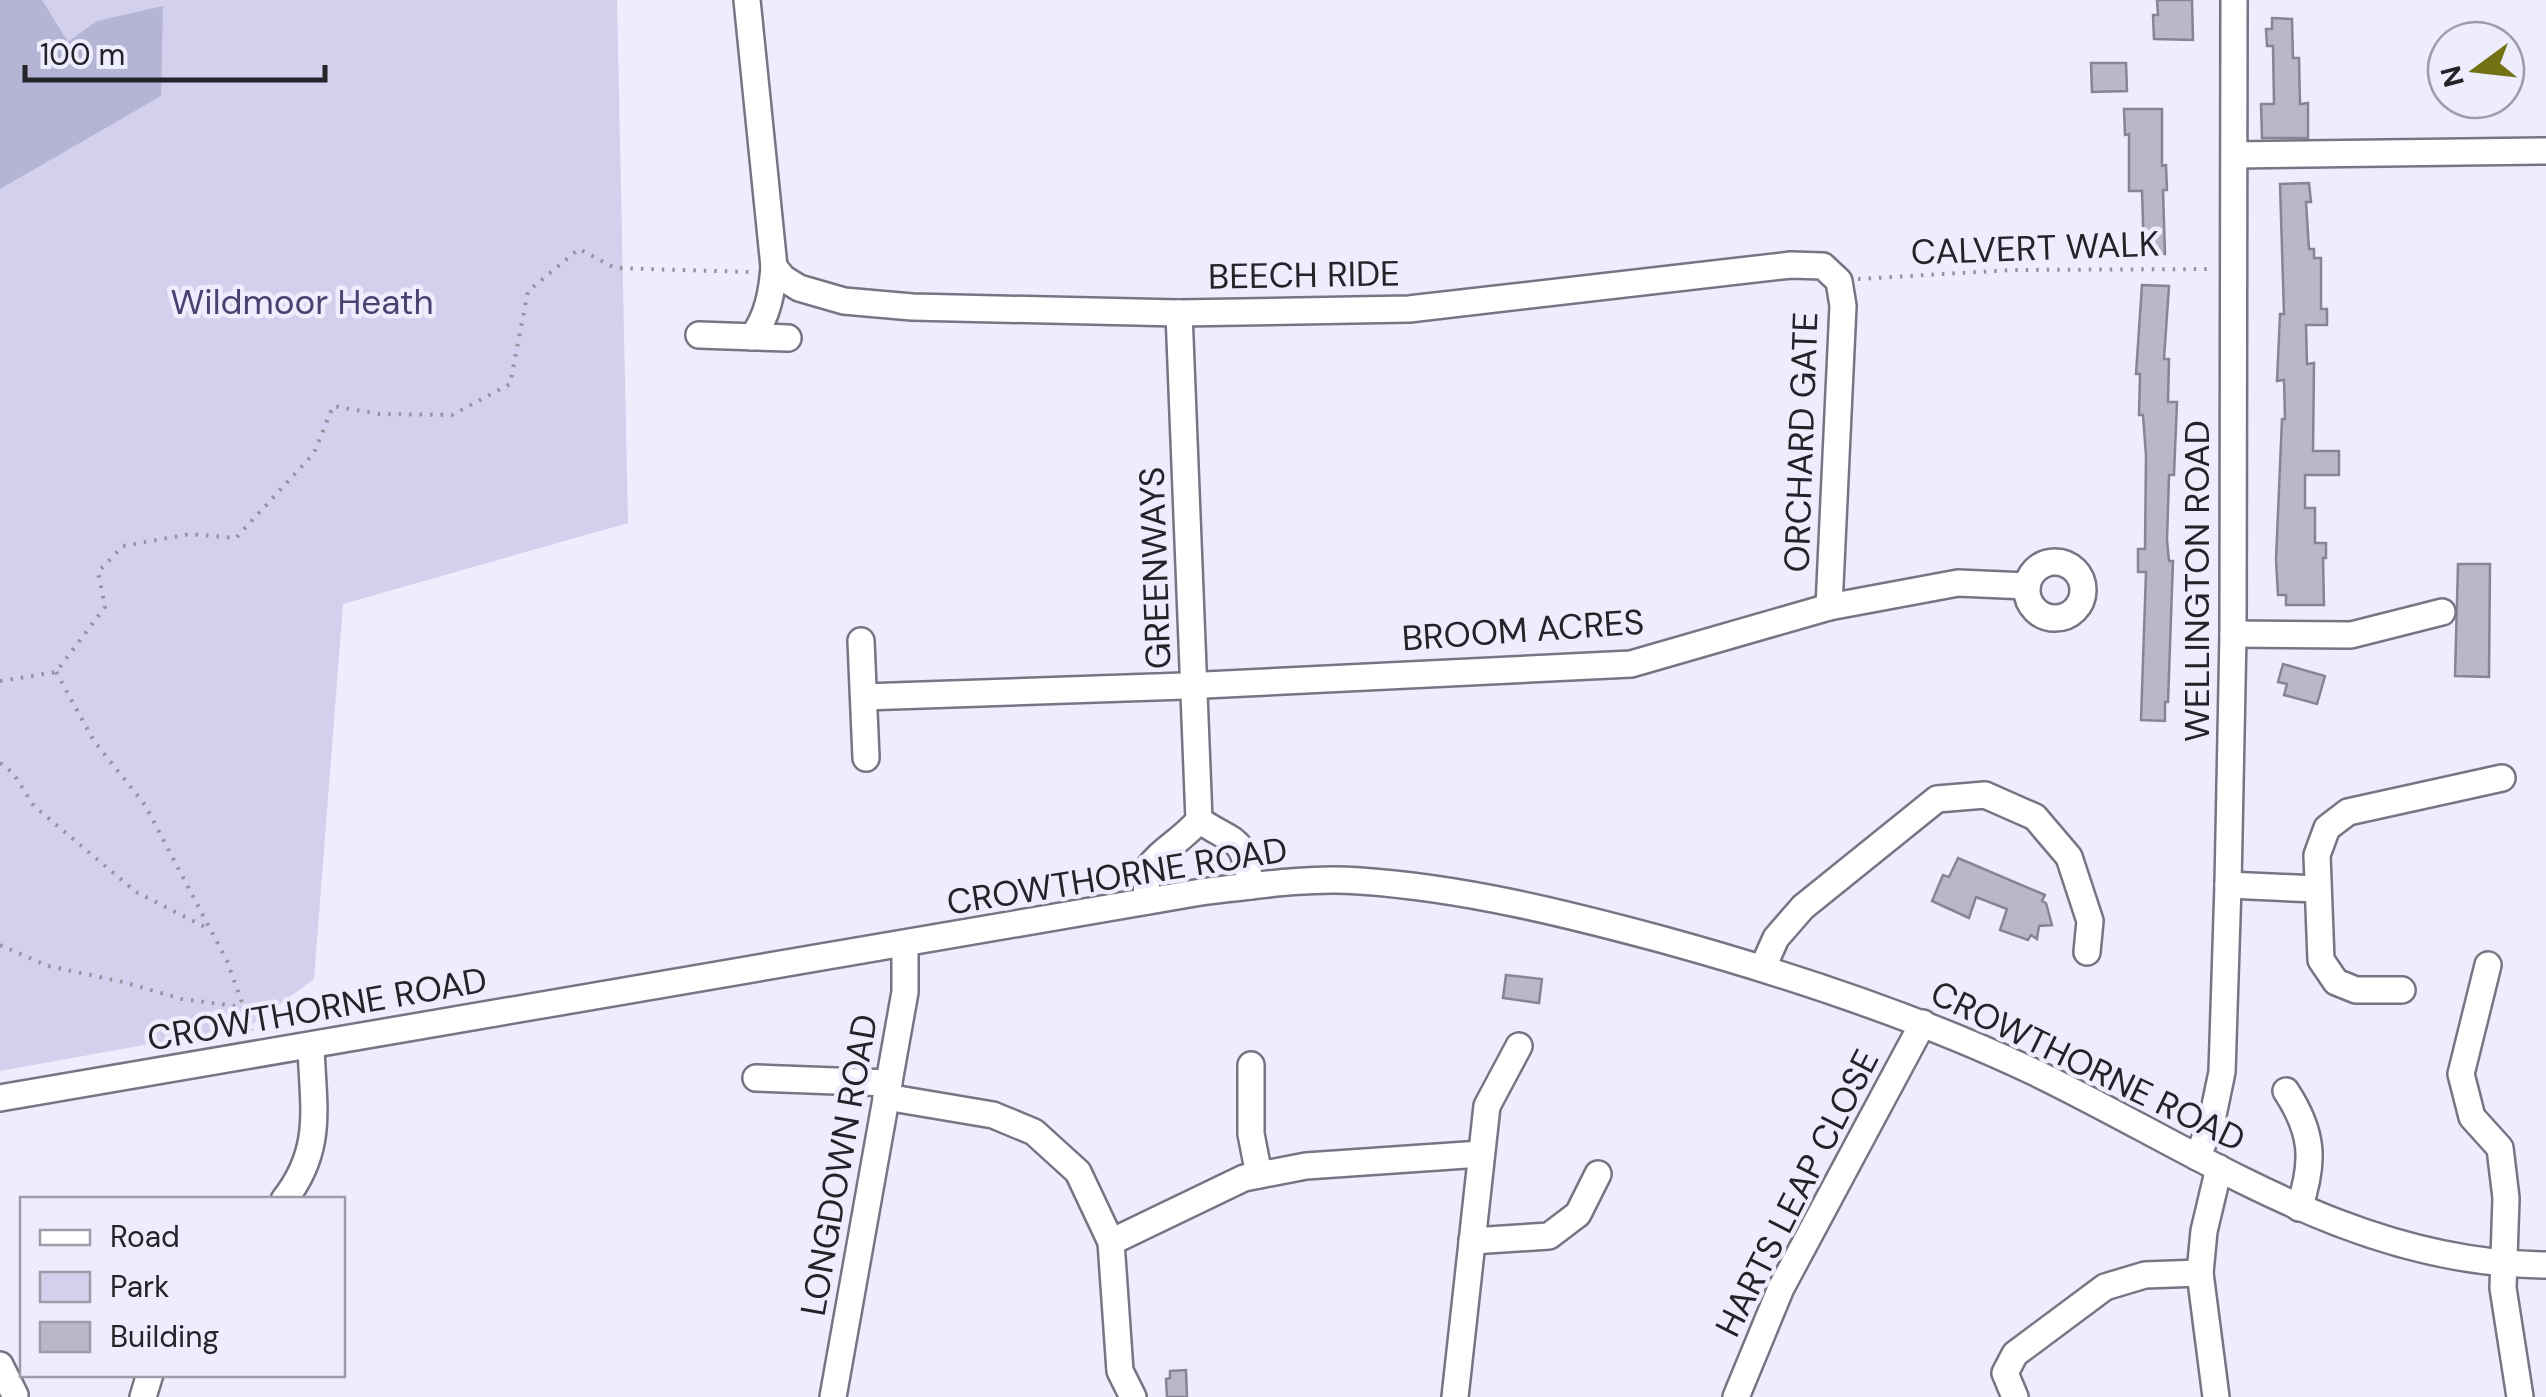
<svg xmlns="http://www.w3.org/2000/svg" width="2546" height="1397" viewBox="0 0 2546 1397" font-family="'DM Sans',sans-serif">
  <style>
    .green { fill: #d2d0ec }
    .forest { fill: #b6b4d4 }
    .building { fill: #b9b7c8; stroke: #868594; stroke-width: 2.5 }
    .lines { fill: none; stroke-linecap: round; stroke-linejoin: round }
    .minor-casing { stroke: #767583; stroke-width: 30 }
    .path { stroke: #93929e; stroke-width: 4; stroke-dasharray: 2.5 8; stroke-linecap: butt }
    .minor { stroke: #fff; stroke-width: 25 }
    .labels { text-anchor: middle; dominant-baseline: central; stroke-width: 9; stroke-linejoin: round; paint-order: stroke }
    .street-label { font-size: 35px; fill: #232329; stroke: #eeedfe }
    .park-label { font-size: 35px; fill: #484270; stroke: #eeedfe }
  </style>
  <rect width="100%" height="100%" fill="#eeedfe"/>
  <polygon class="green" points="0,0 617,0 628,523 343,604 314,979 250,1026 0,1071"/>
  <polygon class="forest" points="0,0 42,0 68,42 97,21 163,6 161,96 0,189"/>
  <g class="building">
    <polygon points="2157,0 2192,0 2193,40 2154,39 2153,15 2158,15"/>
    <polygon points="2272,18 2292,19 2293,58 2299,58 2300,104 2308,103 2308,138 2262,138 2261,104 2274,104 2273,46 2267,46 2266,29 2272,29"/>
    <polygon points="2091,63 2126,63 2127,91 2092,92"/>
    <polygon points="2124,109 2162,109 2162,166 2166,165 2167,190 2163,190 2165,254 2144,254 2142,191 2129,191 2129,134 2125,135"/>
    <polygon points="2309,183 2311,202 2306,202 2309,249 2314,249 2314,258 2321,258 2321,309 2327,309 2327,325 2306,325 2307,364 2314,363 2313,451 2339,451 2339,475 2305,475 2305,508 2315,508 2315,543 2326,543 2326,558 2323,558 2324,605 2286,605 2286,595 2278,595 2276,560 2282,419 2285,419 2284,380 2277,381 2280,314 2284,314 2280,184"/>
    <polygon points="2142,285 2169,286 2164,359 2169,359 2168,402 2177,402 2174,475 2169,475 2167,540 2169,561 2173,561 2168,702 2165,702 2165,721 2141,720 2146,572 2138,572 2138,549 2145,549 2146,456 2143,415 2139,415 2140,374 2136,374"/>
    <polygon points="2458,564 2490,564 2489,677 2455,676"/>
    <polygon points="2283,664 2325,676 2317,704 2284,695 2287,684 2278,682"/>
    <polygon points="1958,858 2045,895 2042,901 2046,903 2052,925 2039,926 2037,939 2031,935 2028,940 2000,930 2007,909 1976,897 1969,918 1932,901 1943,875 1949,877"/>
    <polygon points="1506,975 1542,979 1539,1003 1503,998"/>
    <polygon points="1186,1370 1187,1397 1167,1397 1166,1379 1170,1378 1170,1371"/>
  </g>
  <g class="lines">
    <defs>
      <g id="minor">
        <path d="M747,0l27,267c-2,24 -6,50 -22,70"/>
        <polyline points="2235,155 2546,151"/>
        <polyline points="774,267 783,278 799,288 844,301 912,307 1179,313 1409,309 1791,265 1823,266 1839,281 1843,306 1829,607"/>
        <polyline points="699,335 788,338"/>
        <circle cx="2055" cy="590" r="28"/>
        <polyline points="2233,634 2351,635 2442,612"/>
        <polyline points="861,641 866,758"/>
        <polyline points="864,697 1184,686 1631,664 1829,607 1958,583 2027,586"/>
        <path d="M1199,820c38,26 43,13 52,66"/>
        <polyline points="2228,885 2316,889"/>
        <path d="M1147,901l-1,-30c15,-22 37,-31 53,-51l-20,-507"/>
        <polyline points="2488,965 2461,1074 2472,1117 2500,1148 2506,1198 2503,1288 2520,1397"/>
        <polyline points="1763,967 1776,938 1803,907 1937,799 1985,795 2035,817 2069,857 2090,921 2087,952"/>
        <polyline points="2402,990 2356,990 2336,982 2321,960 2317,855 2327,828 2348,812 2502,778"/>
        <polyline points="1251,1065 1251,1134 1259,1175"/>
        <polyline points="756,1078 889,1083"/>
        <path d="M2286,1091c27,41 29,70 13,117"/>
        <polyline points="886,1097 993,1115 1034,1132 1078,1172 1111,1242 1120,1371 1133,1397"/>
        <path d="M0,1098l1201,-206c51,-6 107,-15 159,-11 103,7 204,32 304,59 127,35 252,76 370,132 168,81 319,192 512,193"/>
        <polyline points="2197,1157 2211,1125 2222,1072 2228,885 2233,634 2234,0"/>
        <path d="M284,1200c40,-51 29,-93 27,-153"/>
        <polyline points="1472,1241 1549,1236 1578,1214 1598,1174"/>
        <polyline points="1111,1242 1244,1178 1306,1166 1481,1154"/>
        <polyline points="0,1365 15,1395"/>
        <polyline points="143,1397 150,1374"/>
        <polyline points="833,1397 905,992 905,944"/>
        <polyline points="1455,1397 1487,1106 1519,1046"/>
        <polyline points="1736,1397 1781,1288 1923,1023"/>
        <polyline points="2015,1397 2005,1373 2015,1354 2105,1287 2145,1275 2200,1273"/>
        <polyline points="2216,1397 2200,1273 2204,1231 2219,1168"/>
      </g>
    </defs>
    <use href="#minor" class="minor-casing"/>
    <g class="path">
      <polyline points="1858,279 2012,270 2214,269"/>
      <polyline points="56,672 94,741 145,805 227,961 252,1030"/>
      <polyline points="0,681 56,672 105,607 98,572 123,546 190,534 236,538 314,453 333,406 379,414 452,415 510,384 528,291 579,249 615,268 750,272"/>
      <polyline points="0,763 13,773 34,806 136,892 209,929"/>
      <polyline points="0,945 48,966 123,982 182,999 243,1007"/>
    </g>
    <use href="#minor" class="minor"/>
  </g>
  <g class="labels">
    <g class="street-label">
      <text transform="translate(2035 248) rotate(-2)">CALVERT WALK</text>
      <text transform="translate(1304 275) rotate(-1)">BEECH RIDE</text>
      <text transform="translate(1801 442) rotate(-88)">ORCHARD GATE</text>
      <text transform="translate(1155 568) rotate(-92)">GREENWAYS</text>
      <text transform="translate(2197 581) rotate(-90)">WELLINGTON ROAD</text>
      <text transform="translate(1523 630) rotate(-4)">BROOM ACRES</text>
      <text transform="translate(1117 876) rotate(-9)">CROWTHORNE ROAD</text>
      <text transform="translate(317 1009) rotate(-10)">CROWTHORNE ROAD</text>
      <text transform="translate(2088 1066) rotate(26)">CROWTHORNE ROAD</text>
      <text transform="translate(839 1165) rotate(-80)">LONGDOWN ROAD</text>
      <text transform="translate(1797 1193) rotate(-63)">HARTS LEAP CLOSE</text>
    </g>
    <g class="park-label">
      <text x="302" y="302">Wildmoor Heath</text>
    </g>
  </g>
  <rect x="20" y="1197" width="325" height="180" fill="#eeedfe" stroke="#9d9ca9" stroke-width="2.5"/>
  <rect x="40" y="1230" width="50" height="15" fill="#ffffff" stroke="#9d9ca9" stroke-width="2.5"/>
  <text x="110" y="1247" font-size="30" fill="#232329">Road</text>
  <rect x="40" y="1272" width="50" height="30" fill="#d2d0ec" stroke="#9d9ca9" stroke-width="2.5"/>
  <text x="110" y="1297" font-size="30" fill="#232329">Park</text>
  <rect x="40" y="1322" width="50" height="30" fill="#b9b7c8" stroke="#9d9ca9" stroke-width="2.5"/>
  <text x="110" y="1347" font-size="30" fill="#232329">Building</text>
  <g transform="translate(2476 70) rotate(255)"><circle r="48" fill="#eeedfe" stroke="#9d9ca9" stroke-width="2.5"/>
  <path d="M0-8L18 38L0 25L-18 38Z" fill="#727114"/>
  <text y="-15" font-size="28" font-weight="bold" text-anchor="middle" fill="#232329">N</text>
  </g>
  <path d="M25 65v15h300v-15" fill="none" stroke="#232329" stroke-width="5"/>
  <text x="40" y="65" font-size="30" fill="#232329" stroke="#eeedfe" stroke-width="8" paint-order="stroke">100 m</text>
</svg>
